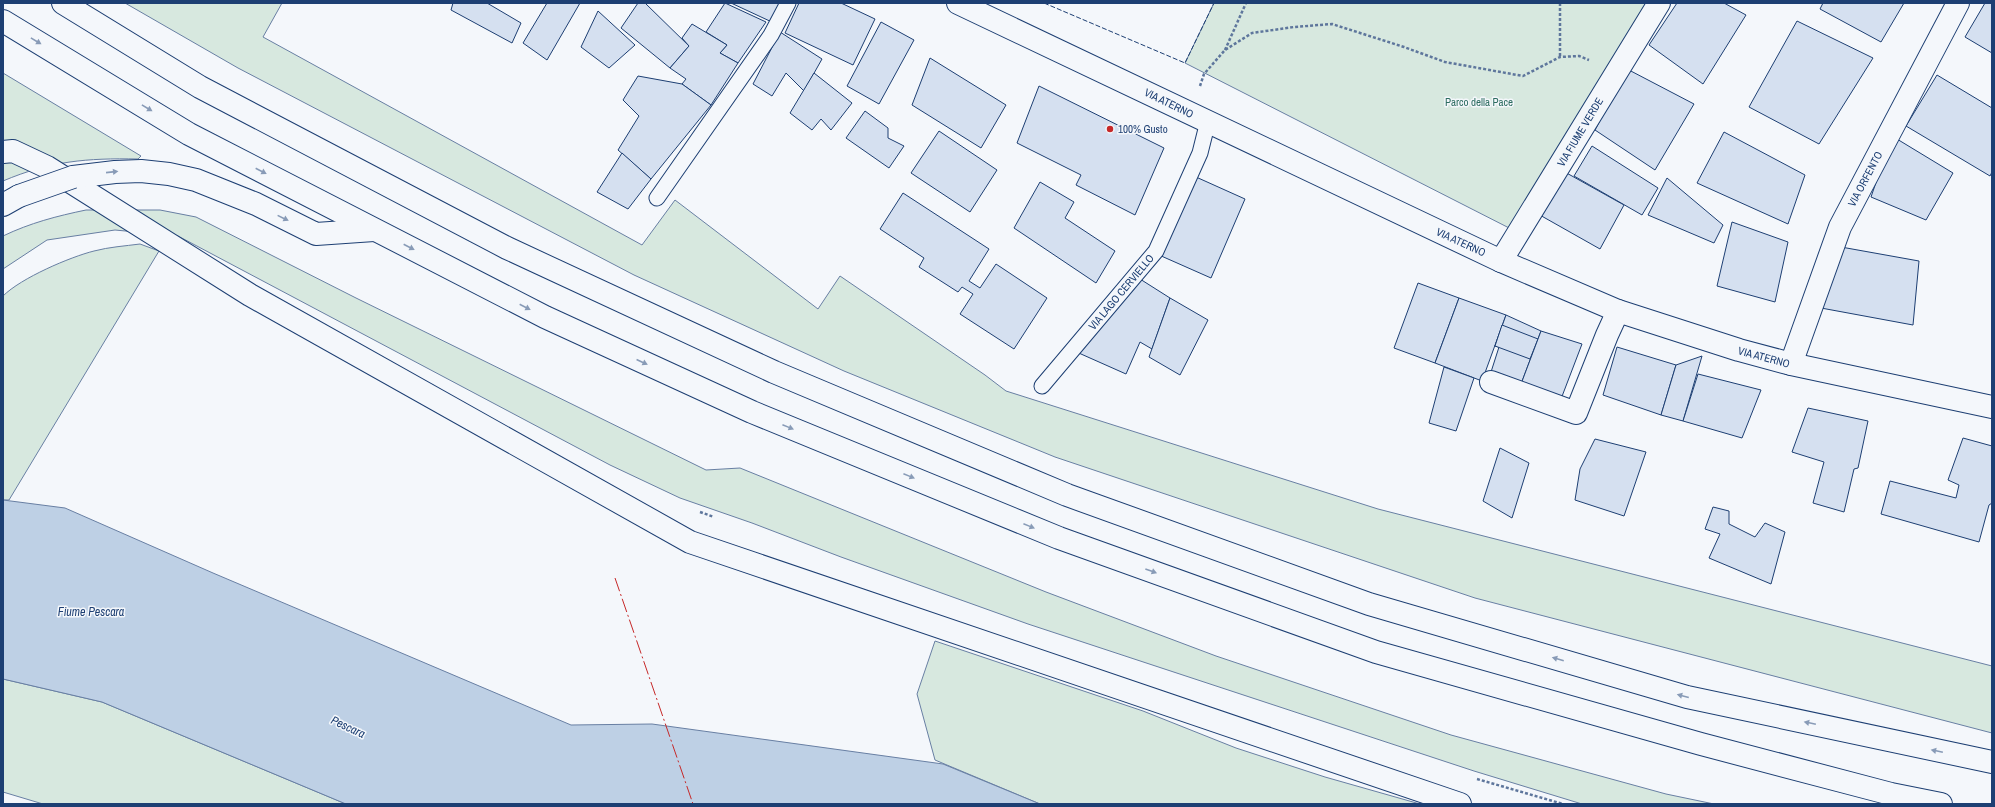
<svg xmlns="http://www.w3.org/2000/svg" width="1995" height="807" viewBox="0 0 1995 807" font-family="'Archivo Narrow',sans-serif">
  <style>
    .green { fill: #d7e8df; stroke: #687fa3 }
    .water { fill: #bed0e5; stroke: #687fa3 }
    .building { fill: #d5e0f0; stroke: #1d3f73 }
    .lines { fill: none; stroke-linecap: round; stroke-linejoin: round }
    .lane-casing { stroke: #1d3f73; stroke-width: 17 }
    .street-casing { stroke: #1d3f73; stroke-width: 24 }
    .secondary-casing { stroke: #1d3f73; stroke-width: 24 }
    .highway-casing { stroke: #1d3f73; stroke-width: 24 }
    .path { stroke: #5e769c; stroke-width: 2.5; stroke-dasharray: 3 2; stroke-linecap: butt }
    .lane { stroke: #f4f7fb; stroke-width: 15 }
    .street { stroke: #f4f7fb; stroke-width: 22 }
    .secondary { stroke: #f4f7fb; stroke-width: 22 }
    .highway { stroke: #f4f7fb; stroke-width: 22 }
    .highway-bridge-casing { stroke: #1d3f73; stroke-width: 24; stroke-linecap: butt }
    .highway-bridge { stroke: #f4f7fb; stroke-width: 22 }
    .fence { stroke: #1d3f73; stroke-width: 1; stroke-dasharray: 5 2; stroke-linecap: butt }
    .power { stroke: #c62828; stroke-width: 1; stroke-dasharray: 14 3 2 3; stroke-linecap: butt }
    .oneway { fill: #889bb7 }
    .poi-dot { fill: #c62828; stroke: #f4f7fb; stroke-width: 1.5 }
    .labels { text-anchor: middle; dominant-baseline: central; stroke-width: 3; stroke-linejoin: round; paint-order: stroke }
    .park-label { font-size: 11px; fill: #2c6c60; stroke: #f4f7fb }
    .street-label { font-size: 11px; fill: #1d3f73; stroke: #f4f7fb }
    .poi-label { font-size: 11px; fill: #1d3f73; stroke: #f4f7fb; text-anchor: start }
    .water-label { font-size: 12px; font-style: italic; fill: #1d3f73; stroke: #f4f7fb }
  </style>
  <rect width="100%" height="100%" fill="#f4f7fb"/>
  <g class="green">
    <polygon points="125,3 282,3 263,37 642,245 675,200 818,309 840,276 985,375 1006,391 1378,509 1992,666 1992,733 1475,598 1055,457 844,371 634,275 238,68"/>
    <polygon points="1214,3 1651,3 1517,232 1185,63"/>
    <path d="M3,73l138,83 -3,3c-51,-1 -88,2 -135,22z"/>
    <path d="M86,210h74l36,7 160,81 350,172 34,-2 306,124 170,64 235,79 215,59 48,10h-132l-108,-33 -446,-147 -187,-67 -89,-34 -72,-25 -70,-33 -432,-229 -63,-6 -68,10 -44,29v-33c27,-13 54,-20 83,-26z"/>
    <path d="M140,244l19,7 -150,249h-6v-204c18,-18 67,-39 91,-45 15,-4 31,-5 46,-7z"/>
    <polygon points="935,641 1143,711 1236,748 1325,777 1420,804 1040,804 935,760 917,694"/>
    <polygon points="3,679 102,702 346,804 43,804 3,792"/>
  </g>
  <polygon class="water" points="3,500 65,508 213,573 571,725 652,724 943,764 1040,804 346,804 102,702 3,679"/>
  <g class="building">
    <polygon points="453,3 487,3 521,23 512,43 451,10"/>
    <polygon points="547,3 580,3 547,60 523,43"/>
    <polygon points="638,3 645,3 689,46 670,68 621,28"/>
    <polygon points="725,3 766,22 738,63 720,53 727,45 706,32"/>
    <polygon points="731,3 783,3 774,23"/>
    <polygon points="799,3 841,3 875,19 853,65 785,33"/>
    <polygon points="1677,3 1724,3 1746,15 1703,84 1649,45"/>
    <polygon points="1823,3 1904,3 1881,42 1820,9"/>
    <polygon points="1985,3 1992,3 1992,53 1965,37"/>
    <polygon points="598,11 635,45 609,68 581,47"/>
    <polygon points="1797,21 1873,58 1819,144 1749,107"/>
    <polygon points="881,22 914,40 879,104 847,86"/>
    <polygon points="692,24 727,45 720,53 738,63 711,105 682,84 686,79 670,68 689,46 682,38"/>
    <polygon points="780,32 822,59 804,91 786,73 772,96 753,84"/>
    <polygon points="930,58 1006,105 981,148 912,105"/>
    <polygon points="1627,69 1694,104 1655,170 1595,130"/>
    <polygon points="814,73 852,103 831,130 821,119 812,130 790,113"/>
    <polygon points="1937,75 1992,108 1992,172 1990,176 1906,126"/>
    <polygon points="638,76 682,84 711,105 651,179 618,150 639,116 623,100"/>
    <polygon points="1039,86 1164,148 1135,215 1076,185 1081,175 1017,143"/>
    <polygon points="865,111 888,128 888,138 904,146 889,168 846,138"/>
    <polygon points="939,131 997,170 970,212 911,173"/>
    <polygon points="1724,132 1805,175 1788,224 1697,183"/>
    <polygon points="1892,136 1953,173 1926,220 1871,197"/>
    <polygon points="1592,146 1658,188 1642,215 1574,176"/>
    <polygon points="622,153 651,179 628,209 597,192"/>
    <polygon points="1563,171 1624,205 1600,249 1538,214"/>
    <polygon points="1196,177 1245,199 1211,278 1159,255"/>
    <polygon points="1667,178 1723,225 1714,243 1648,215"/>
    <polygon points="1040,182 1074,202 1065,218 1115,251 1096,283 1014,228"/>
    <polygon points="903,193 989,249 969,281 980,288 996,264 1047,298 1014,349 960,314 973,294 962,287 958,292 919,267 924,258 880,229"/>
    <polygon points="1732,222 1788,242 1775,302 1717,286"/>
    <polygon points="1841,247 1919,261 1913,325 1821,308"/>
    <polygon points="1140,279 1170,298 1152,349 1140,342 1126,374 1072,350"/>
    <polygon points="1418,283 1459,298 1435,363 1394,348"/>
    <polygon points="1170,298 1208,320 1180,375 1149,357"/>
    <polygon points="1459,298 1506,315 1482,381 1435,363"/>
    <polygon points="1506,315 1541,331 1521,384 1491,372 1499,347 1495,346"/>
    <polygon points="1502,325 1538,339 1530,359 1495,346"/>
    <polygon points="1541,331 1582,344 1561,399 1521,384"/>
    <polygon points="1617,347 1676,365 1661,415 1603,395"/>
    <polygon points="1702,356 1683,421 1661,415 1676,365"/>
    <polygon points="1444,367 1474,378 1456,431 1429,423"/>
    <polygon points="1698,374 1761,390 1742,438 1683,421"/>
    <polygon points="1808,408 1868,421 1858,468 1854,469 1844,512 1813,503 1824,462 1792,452"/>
    <polygon points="1963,438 1992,446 1992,503 1989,505 1979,542 1881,514 1890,481 1956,498 1959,485 1948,480"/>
    <polygon points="1595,439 1646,452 1624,516 1575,500 1580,469"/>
    <polygon points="1500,448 1529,463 1512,518 1483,501"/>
    <polygon points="1713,507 1729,511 1729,524 1755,537 1765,523 1785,532 1771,584 1709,558 1720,534 1705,529"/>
  </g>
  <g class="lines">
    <defs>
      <g id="lane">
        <polyline points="657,198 771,35 788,3"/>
        <polyline points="1042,386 1156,251 1200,153 1208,121"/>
      </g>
      <g id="street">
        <polyline points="3,152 13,151 47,167 250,295 690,542 1460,804"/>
        <polyline points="1501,261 1659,3"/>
        <polyline points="1791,364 1840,227 1958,3"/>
        <polyline points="1491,382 1576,413 1607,335 1618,311"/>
      </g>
      <polyline id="secondary" points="958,3 1501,261 1618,311 1739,350 1791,364 1992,407"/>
      <g id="highway">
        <polyline points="63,3 200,87 507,248 774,372 1067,495 1369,604 1687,697 1992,762"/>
        <polyline points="3,21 189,134 545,317 752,412 1059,538 1376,652 1701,744 1891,794 1941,804"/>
        <polyline points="73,177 115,172 141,171 169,174 196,180 256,204 316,234 374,230"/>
        <polyline points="3,205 19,196"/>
      </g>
    </defs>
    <use href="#lane" class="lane-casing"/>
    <use href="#street" class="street-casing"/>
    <use href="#secondary" class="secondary-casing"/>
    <use href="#highway" class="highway-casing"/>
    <g class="path">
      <polyline points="1560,3 1560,57"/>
      <polyline points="1225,50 1246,3"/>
      <polyline points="1200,86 1204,74 1225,50 1252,33 1294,27 1332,24 1404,47 1445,62 1523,76 1560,57 1579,56 1589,60"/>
      <polyline points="700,512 714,517"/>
      <polyline points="1477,779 1563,804"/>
    </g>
    <use href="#lane" class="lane"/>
    <use href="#street" class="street"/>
    <use href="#secondary" class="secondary"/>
    <use href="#highway" class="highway"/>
    <defs>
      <polyline id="highway-bridge" points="19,196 73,177"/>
    </defs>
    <use href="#highway-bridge" class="highway-bridge-casing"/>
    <use href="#highway-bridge" class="highway-bridge"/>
    <polyline class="fence" points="1044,3 1185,63 1214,3"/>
    <polyline class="power" points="615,578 693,804"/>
  </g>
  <defs><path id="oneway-solid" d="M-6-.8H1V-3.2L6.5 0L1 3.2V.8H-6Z"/></defs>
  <g class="oneway">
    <use href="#oneway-solid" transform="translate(36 41) rotate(31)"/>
    <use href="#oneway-solid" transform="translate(147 108) rotate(31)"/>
    <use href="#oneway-solid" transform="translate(261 171) rotate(27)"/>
    <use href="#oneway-solid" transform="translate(112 172) rotate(-6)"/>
    <use href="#oneway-solid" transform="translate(283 218) rotate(26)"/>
    <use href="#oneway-solid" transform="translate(409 247) rotate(27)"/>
    <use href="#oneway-solid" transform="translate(525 307) rotate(27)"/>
    <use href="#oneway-solid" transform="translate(642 362) rotate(25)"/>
    <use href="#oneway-solid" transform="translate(788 427) rotate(22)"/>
    <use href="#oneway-solid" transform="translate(909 476) rotate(22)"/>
    <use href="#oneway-solid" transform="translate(1029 526) rotate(22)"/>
    <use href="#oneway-solid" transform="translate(1151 571) rotate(20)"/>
    <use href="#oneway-solid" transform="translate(1558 659) rotate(-164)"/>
    <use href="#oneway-solid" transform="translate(1683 696) rotate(-165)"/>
    <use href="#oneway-solid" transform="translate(1810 723) rotate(-168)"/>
    <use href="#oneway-solid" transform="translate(1937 751) rotate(-168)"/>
  </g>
  <circle class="poi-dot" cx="1110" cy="129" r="4"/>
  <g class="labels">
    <g class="park-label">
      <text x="1479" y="102">Parco della Pace</text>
    </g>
    <g class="street-label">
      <text transform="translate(1169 103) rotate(26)">VIA ATERNO</text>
      <text transform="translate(1580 132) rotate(-59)">VIA FIUME VERDE</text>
      <text transform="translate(1865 179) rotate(-62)">VIA ORFENTO</text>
      <text transform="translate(1461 242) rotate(25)">VIA ATERNO</text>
      <text transform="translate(1121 292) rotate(-50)">VIA LAGO CERVIELLO</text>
      <text transform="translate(1764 357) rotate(15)">VIA ATERNO</text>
    </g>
    <g class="poi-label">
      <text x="1118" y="129">100% Gusto</text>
    </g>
    <g class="water-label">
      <text x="91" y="612">Fiume Pescara</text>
      <text transform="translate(348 727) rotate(25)">Pescara</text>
    </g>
  </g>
  <rect width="1995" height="807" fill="none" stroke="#1d3f73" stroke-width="8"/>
</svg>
